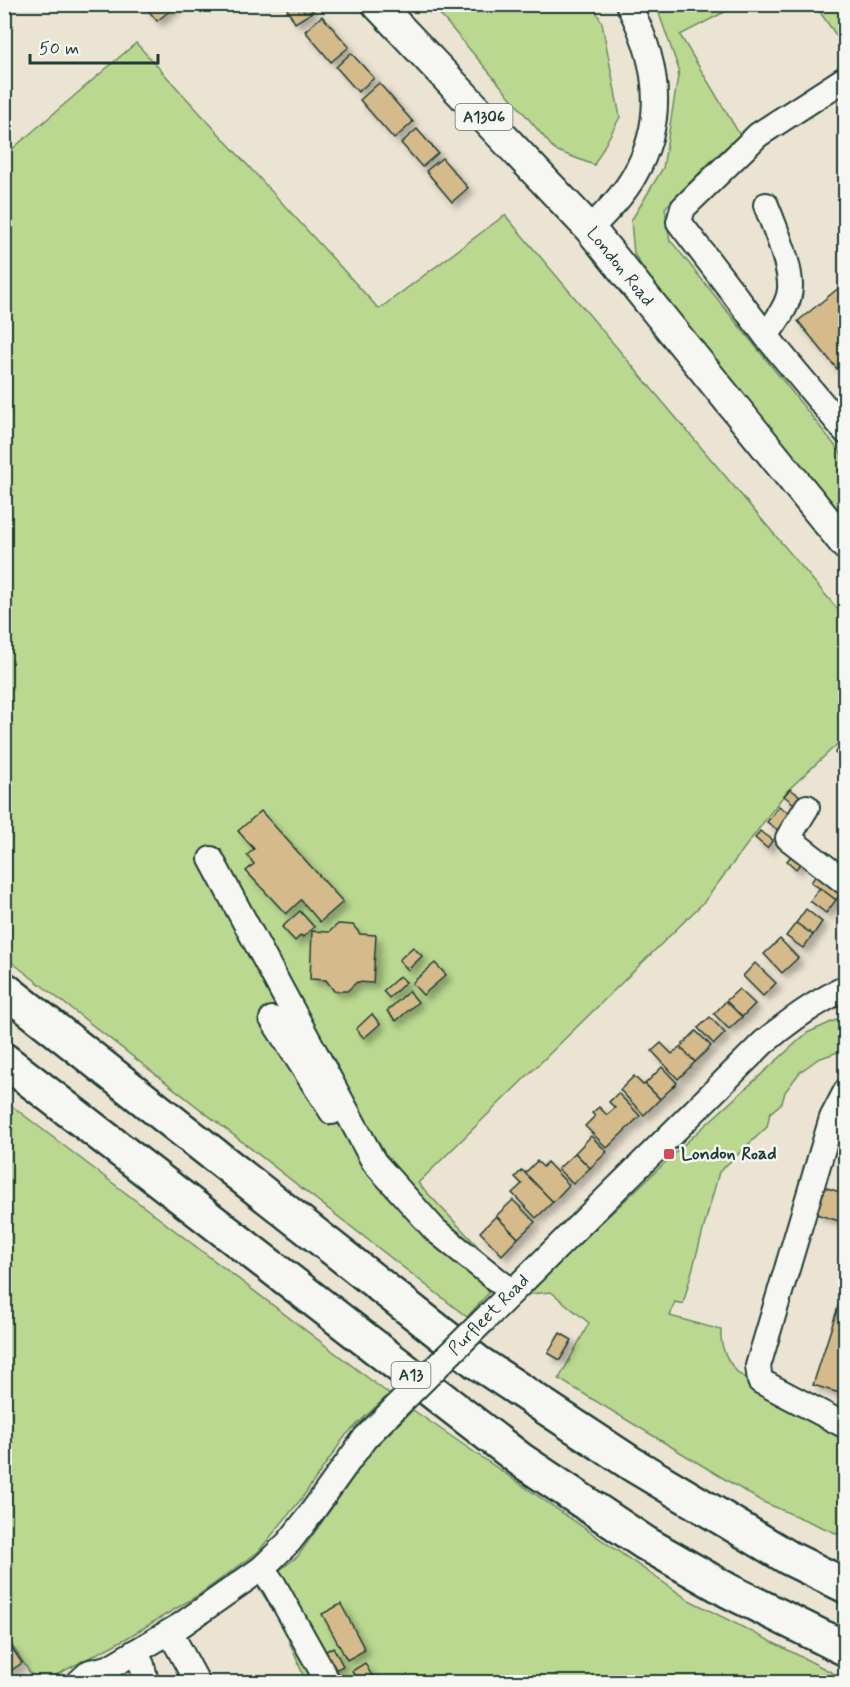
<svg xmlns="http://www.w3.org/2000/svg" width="850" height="1687" viewBox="0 0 850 1687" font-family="Mynerve,sans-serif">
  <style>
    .green { fill: #bad890; stroke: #6c8a62; stroke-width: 1.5 }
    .building { fill: #d5ba8b; stroke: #1f3d34; stroke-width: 1.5; filter: url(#shadow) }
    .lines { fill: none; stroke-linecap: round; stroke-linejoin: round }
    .minor-casing { stroke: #1f3d34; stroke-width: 28 }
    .major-casing { stroke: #1f3d34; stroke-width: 34 }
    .highway-casing { stroke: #1f3d34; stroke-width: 38 }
    .minor { stroke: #f6f6f2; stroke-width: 24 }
    .major { stroke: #f6f6f2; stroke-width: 30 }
    .highway { stroke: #f6f6f2; stroke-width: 33 }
    .minor-bridge-casing { stroke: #1f3d34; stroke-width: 28; stroke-linecap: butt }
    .minor-bridge { stroke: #f6f6f2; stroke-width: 24 }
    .poi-dot { fill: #d1495b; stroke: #f6f6f2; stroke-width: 2 }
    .labels { text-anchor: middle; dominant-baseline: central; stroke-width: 5; stroke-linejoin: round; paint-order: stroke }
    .shield { fill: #f6f6f2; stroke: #60746d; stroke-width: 1.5 }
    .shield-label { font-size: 16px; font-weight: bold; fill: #1f3d34 }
    .street-label { font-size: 18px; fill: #1f3d34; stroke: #f6f6f2 }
    .poi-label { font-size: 18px; font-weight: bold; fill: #1f3d34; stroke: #f6f6f2; text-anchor: start }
  </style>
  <defs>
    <filter id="shadow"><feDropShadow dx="5.5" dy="5.5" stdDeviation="3" flood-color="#0004"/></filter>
  </defs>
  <rect width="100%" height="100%" fill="#ece4d3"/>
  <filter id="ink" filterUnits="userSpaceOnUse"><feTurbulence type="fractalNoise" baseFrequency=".0167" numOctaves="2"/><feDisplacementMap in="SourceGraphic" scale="12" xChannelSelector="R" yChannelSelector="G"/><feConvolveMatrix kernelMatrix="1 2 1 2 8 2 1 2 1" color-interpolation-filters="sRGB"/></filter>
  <g filter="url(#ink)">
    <g class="green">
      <polygon points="432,5 593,5 602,23 620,117 594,165 555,150"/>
      <polygon points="656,5 738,5 680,35 740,135 712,160 665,208 670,242 671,241 845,458 845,519 653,283 634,254 631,221 663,168 679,70"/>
      <polygon points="815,5 845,5 845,48"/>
      <polygon points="136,43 379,309 505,215 845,618 845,737 787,791 704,902 418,1183 505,1275 467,1317 5,957 4,156"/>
      <path d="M845,1016v36h-7l-20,7 -18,13 -15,20 -3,11 -12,10 -3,14 -48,45 -36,132 -8,-2 -5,14 51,14c-1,18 6,31 18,44l106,58v105l-84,-36 -202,-122 30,-56 -38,-31 -22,2 36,-37 125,-118 117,-106z"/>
      <polygon points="4,1100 389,1394 346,1435 302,1498 258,1552 197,1596 125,1639 43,1682 36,1682 5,1635"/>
      <polygon points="413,1410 689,1600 845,1679 845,1682 306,1682 282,1624 258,1587 298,1556 373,1449"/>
    </g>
    <g class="building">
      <polygon points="143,4 178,4 157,21"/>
      <polygon points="290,4 309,4 313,12 295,23 286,7"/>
      <polygon points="322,16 349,47 331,62 305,31"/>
      <polygon points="351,53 374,78 358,92 336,67"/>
      <polygon points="379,83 413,122 394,139 360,100"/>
      <polygon points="417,129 438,153 422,167 401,143"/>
      <polygon points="442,158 468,188 452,202 426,171"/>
      <polygon points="846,282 846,380 798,321"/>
      <polygon points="846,742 846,763 835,753"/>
      <polygon points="790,789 800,796 794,804 784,796"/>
      <polygon points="779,806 794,817 782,833 767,822"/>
      <polygon points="261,811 343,902 320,922 301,900 286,914 246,871 254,864 247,855 254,849 238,831"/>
      <polygon points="760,831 773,840 767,848 755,838"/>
      <polygon points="795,851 804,859 796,869 787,861"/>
      <polygon points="821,869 846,887 836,900 811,882"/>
      <polygon points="820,888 836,900 826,913 810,901"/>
      <polygon points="806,909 822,922 813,935 796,923"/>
      <polygon points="300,911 314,927 303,937 301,935 295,941 282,927"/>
      <polygon points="796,923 813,935 803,948 786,936"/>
      <polygon points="338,924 353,925 360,934 376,935 373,983 357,982 347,991 334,991 326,980 310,979 312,931 329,932"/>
      <polygon points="780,939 798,958 782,973 764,954"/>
      <polygon points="413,947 422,956 408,970 399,960"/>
      <polygon points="435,963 446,975 423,995 412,983"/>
      <polygon points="755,963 776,983 763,996 743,976"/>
      <polygon points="400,976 406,982 389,998 383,991"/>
      <polygon points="739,989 755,1004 742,1017 726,1001"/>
      <polygon points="409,991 418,1002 396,1021 387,1011"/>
      <polygon points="726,1001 742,1017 729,1029 714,1014"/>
      <polygon points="372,1014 380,1024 364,1038 356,1029"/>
      <polygon points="710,1017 725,1033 714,1044 698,1028"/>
      <polygon points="696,1031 711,1046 695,1062 680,1047"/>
      <polygon points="661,1043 672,1054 680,1047 695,1062 678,1079 652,1051"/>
      <polygon points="662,1067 677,1083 660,1099 645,1084"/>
      <polygon points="634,1076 643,1085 645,1084 660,1099 644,1115 620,1090"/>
      <polygon points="618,1093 640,1116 607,1148 585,1126 595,1116 592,1113 599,1107 607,1115 615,1108 609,1102"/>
      <polygon points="591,1136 607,1152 590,1168 575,1153"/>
      <polygon points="575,1153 590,1168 573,1184 558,1169"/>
      <polygon points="537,1161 543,1167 547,1162 569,1185 553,1202 525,1173"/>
      <polygon points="522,1170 553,1202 536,1218 512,1193 522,1184 515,1177"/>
      <polygon points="824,1187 846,1194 846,1223 816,1214"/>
      <polygon points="513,1200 535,1222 518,1238 496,1216"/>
      <polygon points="496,1216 518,1238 502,1255 480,1232"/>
      <polygon points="846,1282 846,1395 813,1385"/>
      <polygon points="560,1333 572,1340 560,1360 548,1353"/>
      <polygon points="341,1604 365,1650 347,1660 322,1614"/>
      <polygon points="10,1645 22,1663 4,1675 4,1649"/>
      <polygon points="333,1647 343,1666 331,1672 321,1654"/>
      <polygon points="365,1663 375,1682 358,1682 352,1671"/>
    </g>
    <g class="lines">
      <defs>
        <g id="minor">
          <polyline points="846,78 758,135 683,208 679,222 766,336 846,432"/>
          <path d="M766,205c8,21 29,68 23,90 -3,14 -15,29 -23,41"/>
          <path d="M590,229c15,-16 33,-33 44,-53 33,-57 24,-116 -6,-172"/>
          <polyline points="807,807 788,838 846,883"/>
          <polyline points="211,859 374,1162 435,1230 512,1292"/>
          <polyline points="272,1019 332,1112"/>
          <polyline points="846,1091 832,1118 758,1366 760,1381 846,1426"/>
          <path d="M482,1322l281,-279c26,-22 52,-41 83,-55"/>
          <polyline points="262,1568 274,1585 328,1682"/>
          <polyline points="170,1632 197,1682"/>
          <polyline points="135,1652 142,1665 146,1682"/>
          <polyline points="79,1682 90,1672 108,1668 181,1625 262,1568 289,1542 307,1519 365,1438 397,1406"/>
        </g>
        <polyline id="major" points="377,4 590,229 846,545"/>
        <g id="highway">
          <polyline points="4,989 477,1362 632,1464 789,1558 846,1586"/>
          <polyline points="4,1060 521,1460 645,1543 729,1591 846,1649"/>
        </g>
      </defs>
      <use href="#minor" class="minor-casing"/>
      <use href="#major" class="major-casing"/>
      <use href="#highway" class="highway-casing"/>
      <use href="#minor" class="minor"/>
      <use href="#major" class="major"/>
      <use href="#highway" class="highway"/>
      <defs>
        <polyline id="minor-bridge" points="397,1406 482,1322"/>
      </defs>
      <use href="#minor-bridge" class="minor-bridge-casing"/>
      <use href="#minor-bridge" class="minor-bridge"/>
    </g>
  </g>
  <rect class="poi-dot" x="663" y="1148" width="12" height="12" rx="3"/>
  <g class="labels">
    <g class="shield">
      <rect x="455.5" y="104" width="57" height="26" rx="4.5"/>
      <rect x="391.5" y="1362" width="39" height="26" rx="4.5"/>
    </g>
    <g class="shield-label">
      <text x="484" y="117">A1306</text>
      <text x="411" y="1375">A13</text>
    </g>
    <g class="street-label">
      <text transform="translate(620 267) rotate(51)">London Road</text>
      <text transform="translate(489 1315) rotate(-45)">Purfleet Road</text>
    </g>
    <g class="poi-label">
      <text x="681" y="1154">London Road</text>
    </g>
  </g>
  <rect width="850" height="1687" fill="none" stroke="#f6f6f2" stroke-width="24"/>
  <rect x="12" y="12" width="826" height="1663" fill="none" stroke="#1f3d34" stroke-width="2" filter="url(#ink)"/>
  <path d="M30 54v9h128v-9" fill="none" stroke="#1f3d34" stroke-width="3"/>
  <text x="39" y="54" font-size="18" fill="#1f3d34" stroke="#f6f6f2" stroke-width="4.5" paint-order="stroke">50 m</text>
</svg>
